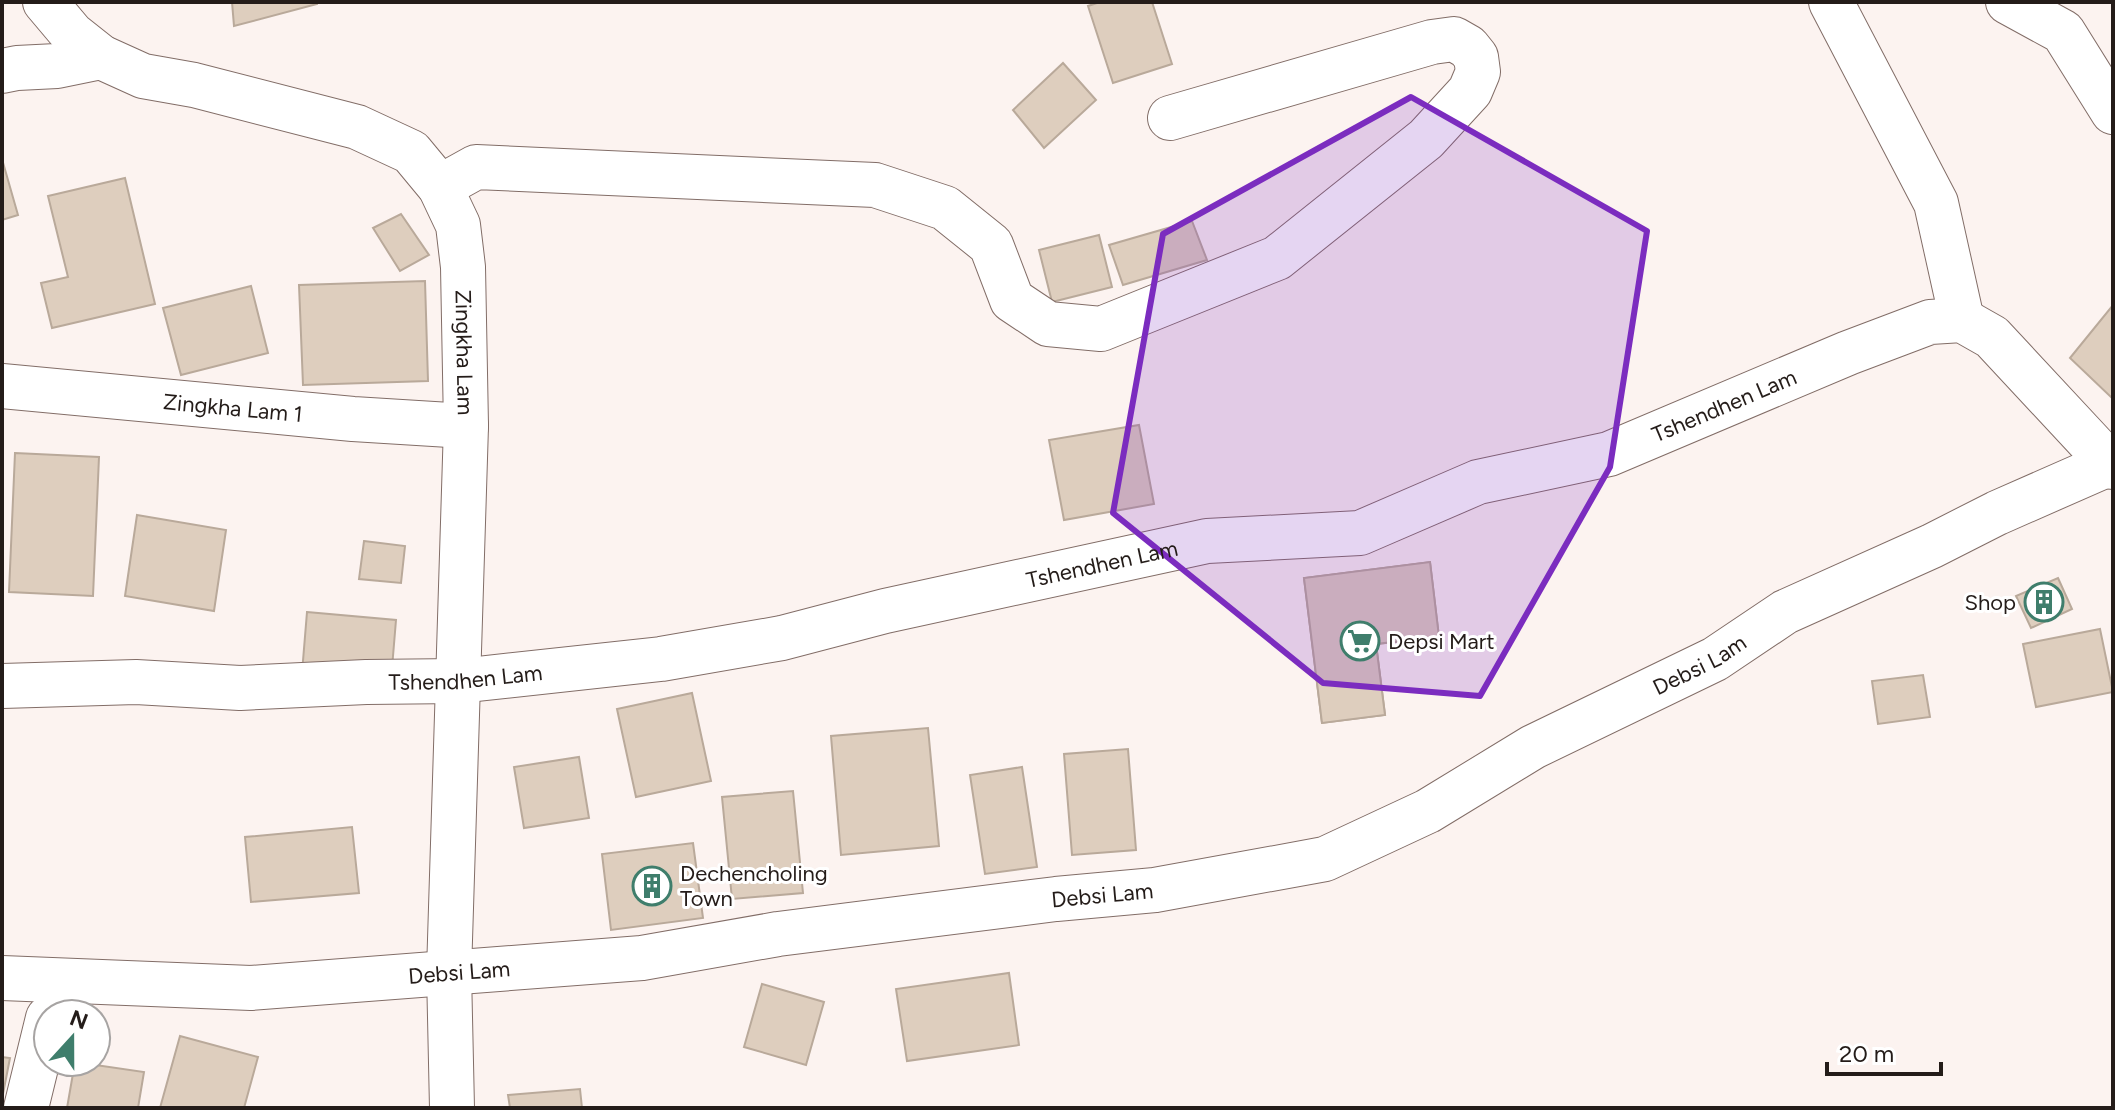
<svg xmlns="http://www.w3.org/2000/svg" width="2115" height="1110" viewBox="0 0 2115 1110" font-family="Figtree,sans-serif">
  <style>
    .building { fill: #decebe; stroke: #b9a99a; stroke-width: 2 }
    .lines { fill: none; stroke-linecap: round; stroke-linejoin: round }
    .minor-casing { stroke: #826d67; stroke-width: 46 }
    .minor { stroke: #fff; stroke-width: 44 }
    .marked { fill: #7b2cbf; fill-opacity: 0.2; stroke: #7b2cbf; stroke-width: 6; stroke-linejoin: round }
    .labels { text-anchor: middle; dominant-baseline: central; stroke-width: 6; stroke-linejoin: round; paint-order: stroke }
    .street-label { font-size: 22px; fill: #241c19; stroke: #fff }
    .poi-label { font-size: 22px; fill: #241c19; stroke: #fff; text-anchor: start }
  </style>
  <rect width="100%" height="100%" fill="#fcf3f0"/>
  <g class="building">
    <polygon points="232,2 317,2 317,4 234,26"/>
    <polygon points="1100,2 1152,2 1172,64 1113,83 1088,6"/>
    <polygon points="1063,63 1096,100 1044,148 1013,110"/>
    <polygon points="2,159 18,215 2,220"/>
    <polygon points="125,178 155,304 52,328 41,283 68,277 48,196"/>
    <polygon points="401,214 429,255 400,271 373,228"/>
    <polygon points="1192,221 1207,260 1123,285 1109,245"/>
    <polygon points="1099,235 1112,287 1052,302 1039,250"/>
    <polygon points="425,281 428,381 303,385 299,285"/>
    <polygon points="251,286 268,353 181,375 163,308"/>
    <polygon points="2113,305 2113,399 2070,358"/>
    <polygon points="1139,425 1154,504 1064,520 1049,440"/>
    <polygon points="15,453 99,457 93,596 9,592"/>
    <polygon points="137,515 226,530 214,611 125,596"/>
    <polygon points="364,541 405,546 401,583 359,579"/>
    <polygon points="1430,562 1439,637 1376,644 1385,715 1322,723 1304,578"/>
    <polygon points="1430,562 1439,637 1376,644 1385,715 1322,723 1304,578"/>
    <polygon points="2058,578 2072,609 2031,628 2016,596"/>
    <polygon points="307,612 396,620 391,680 302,673"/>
    <polygon points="2100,629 2113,692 2036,707 2023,644"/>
    <polygon points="1923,675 1930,717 1878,724 1872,681"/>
    <polygon points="692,693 711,781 636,797 617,709"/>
    <polygon points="928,728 939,846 841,855 831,736"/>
    <polygon points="1128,749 1136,850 1072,855 1064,754"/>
    <polygon points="579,757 589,818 524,828 514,767"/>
    <polygon points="1022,767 1037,867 985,874 970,775"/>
    <polygon points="793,791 803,893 732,899 722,797"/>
    <polygon points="352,827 359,893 251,902 245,837"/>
    <polygon points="693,843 703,918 611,930 602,854"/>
    <polygon points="1009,973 1019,1045 907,1061 896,989"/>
    <polygon points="762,984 824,1002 806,1065 744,1047"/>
    <polygon points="180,1036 258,1057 244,1108 160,1108"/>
    <polygon points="2,1057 10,1058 2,1099"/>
    <polygon points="75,1062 144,1072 138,1108 67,1108"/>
    <polygon points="580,1089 582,1108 510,1108 508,1095"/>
  </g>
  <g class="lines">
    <defs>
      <g id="minor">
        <path id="s1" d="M45,2l27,32 29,23 42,19 51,9 163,42 54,25 29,35 18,38 5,42 3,159 -17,546 3,136"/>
        <polyline points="1831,2 1936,203 1962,320"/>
        <polyline points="2008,2 2063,32 2113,112"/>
        <polyline points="2,71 17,68 57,66 101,57"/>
        <polyline points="440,187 476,167 875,185 945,208 991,245 1012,300 1048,324 1101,329 1277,258 1426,139 1470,91 1478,72 1476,57 1468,47 1454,39 1432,42 1170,118"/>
        <path id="s2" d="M2,386l351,33 113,7"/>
        <path id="s3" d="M2,686l134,-4 104,6 126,-6 93,-1 202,-22 121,-21 103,-27 322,-70 153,-8 118,-51 131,-28 239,-101 82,-31 32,-2 30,17 121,130"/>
        <path id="s4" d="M2,978l249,10 391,-30 136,-24 278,-35 99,-9 170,-31 103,-48 105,-64 182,-88 70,-47 147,-66 65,-33 116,-51"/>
        <polyline points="26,1108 48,1018"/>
      </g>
    </defs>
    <use href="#minor" class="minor-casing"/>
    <use href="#minor" class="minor"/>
  </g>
  <path class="marked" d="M1411,97l236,134 -37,236 -130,229 -157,-13 -210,-170 50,-279z"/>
  <defs>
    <symbol id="building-ring" viewBox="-11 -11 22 22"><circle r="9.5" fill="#fff" stroke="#3f7e6c" stroke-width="1.5"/><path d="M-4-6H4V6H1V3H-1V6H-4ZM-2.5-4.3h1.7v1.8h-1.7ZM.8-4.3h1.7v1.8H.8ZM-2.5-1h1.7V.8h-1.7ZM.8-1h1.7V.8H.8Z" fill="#3f7e6c"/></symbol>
    <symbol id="supermarket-ring" viewBox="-11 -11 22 22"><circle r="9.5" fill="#fff" stroke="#3f7e6c" stroke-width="1.5"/><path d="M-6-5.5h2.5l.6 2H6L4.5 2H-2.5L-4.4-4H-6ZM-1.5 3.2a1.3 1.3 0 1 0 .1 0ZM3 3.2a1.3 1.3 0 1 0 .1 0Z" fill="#3f7e6c"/></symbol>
  </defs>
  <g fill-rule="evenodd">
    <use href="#building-ring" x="2022" y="580" width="44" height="44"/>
    <use href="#supermarket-ring" x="1338" y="619" width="44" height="44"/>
    <use href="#building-ring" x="630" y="864" width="44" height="44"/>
  </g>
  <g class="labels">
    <g class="street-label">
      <text stroke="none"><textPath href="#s1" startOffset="620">Zingkha Lam</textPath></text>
      <text stroke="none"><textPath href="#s3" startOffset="1760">Tshendhen Lam</textPath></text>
      <text stroke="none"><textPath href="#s2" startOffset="232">Zingkha Lam 1</textPath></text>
      <text stroke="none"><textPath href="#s3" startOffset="1112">Tshendhen Lam</textPath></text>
      <text stroke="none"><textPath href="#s4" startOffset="1754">Debsi Lam</textPath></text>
      <text stroke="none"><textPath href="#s3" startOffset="464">Tshendhen Lam</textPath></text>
      <text stroke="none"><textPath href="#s4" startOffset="1106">Debsi Lam</textPath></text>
      <text stroke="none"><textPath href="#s4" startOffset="458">Debsi Lam</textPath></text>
    </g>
    <g class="poi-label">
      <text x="2016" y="602" text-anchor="end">Shop</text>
      <text x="1388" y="641">Depsi Mart</text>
      <text x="680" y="873">Dechencholing<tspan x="680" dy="25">Town</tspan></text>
    </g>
  </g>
  <rect width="2115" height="1110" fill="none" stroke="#241c19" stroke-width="8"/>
  <g transform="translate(72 1038) rotate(21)"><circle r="38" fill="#ffffff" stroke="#a7a4a3" stroke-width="2"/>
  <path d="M0-6L14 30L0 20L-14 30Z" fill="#3f7e6c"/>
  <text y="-12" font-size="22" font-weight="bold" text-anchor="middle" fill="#241c19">N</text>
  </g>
  <path d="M1827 1062v12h114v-12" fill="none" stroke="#241c19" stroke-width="4"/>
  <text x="1839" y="1062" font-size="24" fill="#241c19" stroke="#ffffff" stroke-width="6" paint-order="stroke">20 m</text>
</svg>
